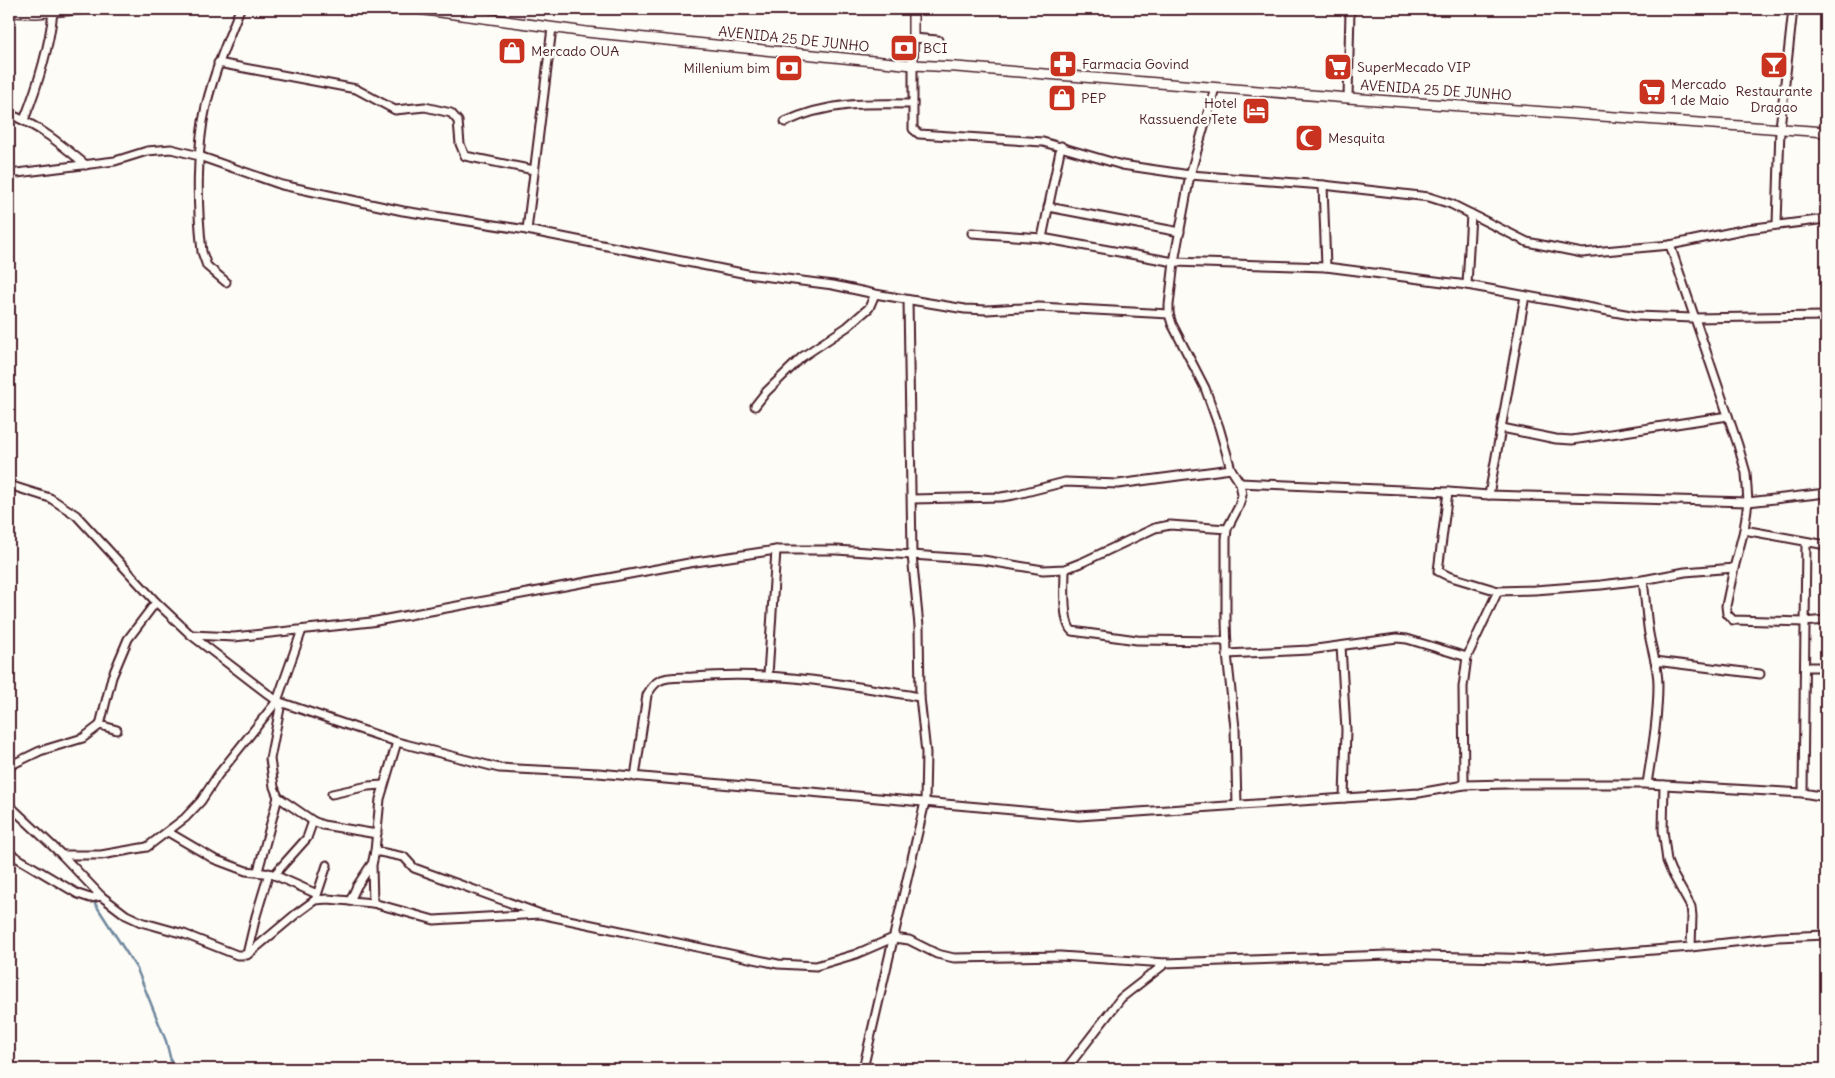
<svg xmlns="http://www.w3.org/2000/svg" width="1835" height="1078" viewBox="0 0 1835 1078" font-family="Delius,sans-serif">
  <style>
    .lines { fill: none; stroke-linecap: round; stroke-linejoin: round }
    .stream { stroke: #70899f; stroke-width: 2.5 }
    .minor-casing { stroke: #4a1f2b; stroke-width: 11 }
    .tertiary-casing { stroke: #4a1f2b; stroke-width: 12 }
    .minor { stroke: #fdfcf7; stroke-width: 7 }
    .tertiary { stroke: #fdfcf7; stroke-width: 9 }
    .labels { text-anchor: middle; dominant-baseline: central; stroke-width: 5; stroke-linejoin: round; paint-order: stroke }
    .street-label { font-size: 14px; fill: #4a1f2b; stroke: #fdfcf7 }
    .poi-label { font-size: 14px; fill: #4a1f2b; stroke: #fdfcf7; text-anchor: start }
  </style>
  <rect width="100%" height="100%" fill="#fdfcf7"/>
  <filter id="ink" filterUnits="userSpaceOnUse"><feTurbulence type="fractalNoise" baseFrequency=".02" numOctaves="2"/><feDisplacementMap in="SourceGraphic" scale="10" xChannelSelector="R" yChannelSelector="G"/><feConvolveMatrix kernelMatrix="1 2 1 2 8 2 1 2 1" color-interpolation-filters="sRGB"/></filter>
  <g filter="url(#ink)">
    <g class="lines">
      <polyline class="stream" points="94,902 137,969 166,1041 173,1069"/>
      <defs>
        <g id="minor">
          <polyline points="913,38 938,40"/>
          <polyline points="218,63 356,89 395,110 425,107 451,113 458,121 460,144 465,156 534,170"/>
          <polyline points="913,65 913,129 919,134 1043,142 1122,165 1190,175 1323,185 1429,197 1451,204 1527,242 1582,253 1670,245 1747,229 1826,219"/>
          <polyline points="1215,88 1190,175 1174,262 1169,305 1169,314 1172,324 1205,388 1219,427 1231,469 1240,483 1242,495 1239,506 1227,529 1226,539 1226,619 1227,654 1235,728 1237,805"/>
          <polyline points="1348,98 1350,9"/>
          <path d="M9,114c29,11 53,31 77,51"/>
          <path d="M24,120c14,-35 25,-71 29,-108"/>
          <path d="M785,122c42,-20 82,-19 128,-18"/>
          <polyline points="9,174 115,161 147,151 171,149 199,156 282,185 403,211 527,230 747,274 833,285 875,294 965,309 987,310 1039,307 1169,314"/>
          <polyline points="1323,185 1326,267"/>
          <polyline points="1048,207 1180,232"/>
          <polyline points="1777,224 1780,128 1793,9"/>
          <polyline points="527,230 552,28"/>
          <polyline points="972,233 1042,238 1174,262 1326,267 1467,285 1636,316 1694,318 1826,316"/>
          <polyline points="1042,238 1061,146"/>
          <polyline points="1670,245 1738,445 1746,473 1748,502 1744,530 1734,568 1726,606 1727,614 1733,620 1804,622 1826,620"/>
          <path d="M226,282l-19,-16 -5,-14c-5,-45 -6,-102 4,-146 8,-33 21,-65 34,-97"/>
          <polyline points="1467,285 1471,214"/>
          <polyline points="755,406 766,392 802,357 847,327 869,308 875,294"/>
          <polyline points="1502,428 1556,439 1572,440 1728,416"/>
          <polyline points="1240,483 1448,492 1489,495 1748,502 1826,493"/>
          <polyline points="9,485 50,498 76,515 156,602 191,635 277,701 397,742 499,768 598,773 1079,816 1419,793 1464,785 1508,784 1647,784 1803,793 1826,797"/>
          <polyline points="1448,492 1438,571 1448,576 1498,591 1535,590 1601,585 1643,580 1685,572 1734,568"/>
          <polyline points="1489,495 1525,296"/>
          <polyline points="912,499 1001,497 1014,495 1065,482 1118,484 1231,469"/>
          <polyline points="1744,530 1826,545"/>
          <path d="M1065,569c0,14 -3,53 7,62l65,9 90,1"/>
          <path d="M1643,580c2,16 3,31 5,47 2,19 10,37 10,57 0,34 -6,67 -11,100"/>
          <polyline points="192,635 234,637 371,622 689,563 776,550 836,550 912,555 983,560 1043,570 1065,569 1083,562 1155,528 1170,525 1227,529"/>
          <polyline points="1341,646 1346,730 1344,798"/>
          <polyline points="1227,654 1309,650 1397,638 1407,639 1467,657"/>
          <polyline points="1655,661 1760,674"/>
          <polyline points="1805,667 1826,667"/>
          <polyline points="768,675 776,550"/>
          <polyline points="281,703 270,759 274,787 278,797 313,821 323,825 377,834"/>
          <polyline points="100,725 117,730"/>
          <polyline points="9,766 40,751 83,738 100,725 112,677 128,639 156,602"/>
          <path d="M635,777l12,-82c3,-5 6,-11 12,-14 8,-5 24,-3 34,-4 81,-7 148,7 227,20"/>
          <polyline points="1464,785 1463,687 1467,657 1498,591"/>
          <polyline points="1664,785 1663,830 1667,861 1671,871 1691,907 1692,916 1691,947"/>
          <polyline points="1803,793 1806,542"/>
          <polyline points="332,794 368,786 383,785"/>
          <polyline points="9,805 62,855 101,896 126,915 141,922 184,934 237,955 247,955 296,914 315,900 328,899 373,903 434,920 540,914 778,964 816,966 856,954 893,938 909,940 937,954 954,958 1060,956 1166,963 1388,955 1541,959 1691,947 1778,937 1826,935"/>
          <polyline points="168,832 214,859 246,871 272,874 317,894"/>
          <polyline points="375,851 404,857 414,868 538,913"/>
          <polyline points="9,853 78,894 90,898 101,896"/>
          <polyline points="62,855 101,855 147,847 185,818 201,801 218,775 277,701 302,630"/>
          <polyline points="258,871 278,797"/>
          <polyline points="274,875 307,838 313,821"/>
          <polyline points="316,898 327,865"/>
          <polyline points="350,901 357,886 371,865"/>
          <polyline points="373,903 372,865 375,851 380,799 397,742"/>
          <polyline points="247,954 256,916 269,873"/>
          <polyline points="863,1069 925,802 926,753 920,697 919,626 912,555 908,300"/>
          <polyline points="1066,1069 1121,998 1166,963"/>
        </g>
        <g id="tertiary">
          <polyline points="418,9 586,32 913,65 956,67 1348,98 1826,132"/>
          <polyline points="9,12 36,13 84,9"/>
          <polyline points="913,65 913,9"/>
        </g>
      </defs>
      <use href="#minor" class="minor-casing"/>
      <use href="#tertiary" class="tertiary-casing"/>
      <use href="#minor" class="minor"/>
      <use href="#tertiary" class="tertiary"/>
    </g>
  </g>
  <defs>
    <symbol id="bank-square" viewBox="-11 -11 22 22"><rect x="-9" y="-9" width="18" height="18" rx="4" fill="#c8321e" stroke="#fdfcf7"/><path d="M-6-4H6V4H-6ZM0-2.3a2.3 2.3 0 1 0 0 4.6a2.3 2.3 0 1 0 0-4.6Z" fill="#fff"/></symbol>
    <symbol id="shop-square" viewBox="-11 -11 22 22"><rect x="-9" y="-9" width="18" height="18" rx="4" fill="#c8321e" stroke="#fdfcf7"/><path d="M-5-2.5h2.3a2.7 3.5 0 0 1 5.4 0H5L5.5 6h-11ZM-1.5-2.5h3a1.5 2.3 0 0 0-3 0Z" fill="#fff"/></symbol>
    <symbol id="pharmacy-square" viewBox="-11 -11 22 22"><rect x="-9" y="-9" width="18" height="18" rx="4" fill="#c8321e" stroke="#fdfcf7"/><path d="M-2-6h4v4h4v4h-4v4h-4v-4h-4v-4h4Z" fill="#fff"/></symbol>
    <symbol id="bar-square" viewBox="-11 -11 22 22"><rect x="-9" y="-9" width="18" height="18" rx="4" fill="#c8321e" stroke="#fdfcf7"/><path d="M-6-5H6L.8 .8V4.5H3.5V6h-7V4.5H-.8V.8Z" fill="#fff"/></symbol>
    <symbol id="supermarket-square" viewBox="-11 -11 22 22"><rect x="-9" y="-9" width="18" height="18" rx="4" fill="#c8321e" stroke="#fdfcf7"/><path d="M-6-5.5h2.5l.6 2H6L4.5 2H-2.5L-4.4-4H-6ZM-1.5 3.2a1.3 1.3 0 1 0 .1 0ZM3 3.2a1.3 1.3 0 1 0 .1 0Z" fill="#fff"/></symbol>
    <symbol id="hotel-square" viewBox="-11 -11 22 22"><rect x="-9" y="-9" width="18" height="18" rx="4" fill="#c8321e" stroke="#fdfcf7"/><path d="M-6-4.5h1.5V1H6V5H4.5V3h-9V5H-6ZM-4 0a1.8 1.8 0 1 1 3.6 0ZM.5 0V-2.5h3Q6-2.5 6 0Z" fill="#fff"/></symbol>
    <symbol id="mosque-square" viewBox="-11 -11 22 22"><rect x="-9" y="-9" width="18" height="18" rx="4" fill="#c8321e" stroke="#fdfcf7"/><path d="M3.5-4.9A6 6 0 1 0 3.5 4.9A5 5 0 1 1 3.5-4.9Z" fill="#fff"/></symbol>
  </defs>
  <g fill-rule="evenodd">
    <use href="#bank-square" x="888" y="32" width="32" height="32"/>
    <use href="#shop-square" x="496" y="35" width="32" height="32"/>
    <use href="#pharmacy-square" x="1047" y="48" width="32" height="32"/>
    <use href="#bar-square" x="1758" y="49" width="32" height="32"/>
    <use href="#supermarket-square" x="1322" y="51" width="32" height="32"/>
    <use href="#bank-square" x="773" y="52" width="32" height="32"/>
    <use href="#supermarket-square" x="1636" y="76" width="32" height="32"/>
    <use href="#shop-square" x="1046" y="82" width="32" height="32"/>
    <use href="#hotel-square" x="1240" y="95" width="32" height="32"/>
    <use href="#mosque-square" x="1293" y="122" width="32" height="32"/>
  </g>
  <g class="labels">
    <g class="street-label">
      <text transform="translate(794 39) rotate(6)">AVENIDA 25 DE JUNHO</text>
      <text transform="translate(1436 90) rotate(4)">AVENIDA 25 DE JUNHO</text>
    </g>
    <g class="poi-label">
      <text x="923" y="48">BCI</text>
      <text x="531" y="51">Mercado OUA</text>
      <text x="1082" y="64">Farmacia Govind</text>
      <text x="1357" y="67">SuperMecado VIP</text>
      <text x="770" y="68" text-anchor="end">Millenium bim</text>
      <text x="1671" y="84">Mercado<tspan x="1671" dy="16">1 de Maio</tspan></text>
      <text x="1774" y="91" text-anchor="middle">Restaurante<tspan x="1774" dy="16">Dragao</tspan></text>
      <text x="1081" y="98">PEP</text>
      <text x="1237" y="103" text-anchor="end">Hotel<tspan x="1237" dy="16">Kassuende Tete</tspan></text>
      <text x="1328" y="138">Mesquita</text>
    </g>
  </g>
  <rect width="1835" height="1078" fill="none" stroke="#fdfcf7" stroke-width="30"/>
  <rect x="15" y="15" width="1805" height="1048" fill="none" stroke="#4a1f2b" stroke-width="2" filter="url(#ink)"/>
</svg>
